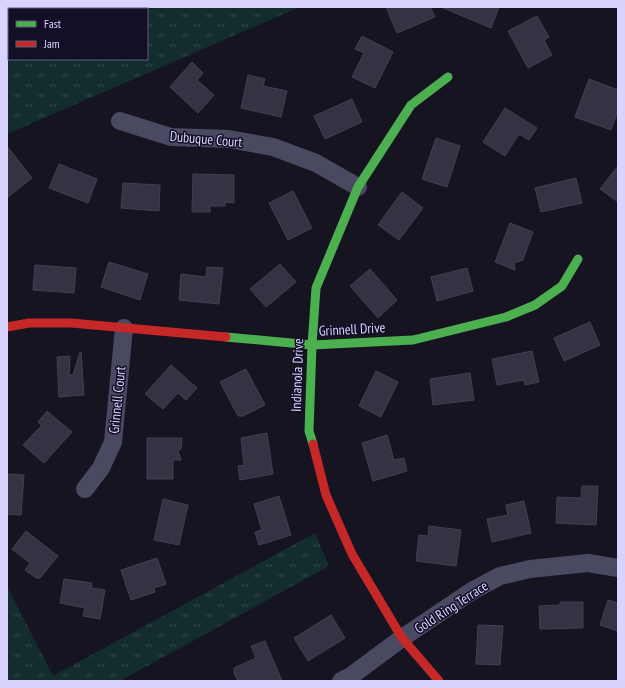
<svg xmlns="http://www.w3.org/2000/svg" width="625" height="688" viewBox="0 0 625 688" font-family="'PT Sans Narrow',sans-serif">
  <style>
    .park { fill: url(#park-tufts); fill-rule: evenodd }
    .building { fill: #343243; stroke: #433f54 }
    .lines { fill: none; stroke-linecap: round; stroke-linejoin: round }
    .path { stroke: #44505f; stroke-width: 2.5; stroke-dasharray: 2 3; stroke-linecap: butt }
    .street { stroke: #4a4962; stroke-width: 18 }
    .fast { stroke: #4caf50; stroke-width: 9 }
    .jam { stroke: #c62828; stroke-width: 9 }
    .labels { text-anchor: middle; dominant-baseline: central; stroke-width: 3; stroke-linejoin: round; paint-order: stroke }
    .street-label { font-size: 14px; fill: #d9d4ff; stroke: #130f26 }
  </style>
  <defs>
    <pattern id="park-tufts" width="24" height="20" patternUnits="userSpaceOnUse"><rect width="24" height="20" fill="#132c2d"/><path d="M3 7l-1-3M5 7V3M7 7l1-3M15 17l-1-3M17 17v-4M19 17l1-3" fill="none" stroke="#354a4c"/></pattern>
  </defs>
  <rect width="100%" height="100%" fill="#161421"/>
  <g class="park">
    <path d="M7,7h293l-293,127zM9,9h138v50h-138z"/>
    <polygon points="315,533 329,566 120,681 7,681 7,586 53,676"/>
  </g>
  <g class="building">
    <polygon points="386,7 430,7 435,17 397,33"/>
    <polygon points="441,7 499,7 491,28"/>
    <polygon points="537,16 549,37 544,40 552,55 528,68 508,31"/>
    <polygon points="362,36 393,52 375,88 352,77 364,53 355,49"/>
    <polygon points="192,62 203,73 197,80 214,95 198,113 170,87"/>
    <polygon points="248,75 265,79 263,86 287,91 281,117 241,108"/>
    <polygon points="589,79 618,90 618,110 611,130 575,117"/>
    <polygon points="352,99 362,122 325,139 314,116"/>
    <polygon points="505,108 537,128 529,140 519,134 505,156 483,142"/>
    <polygon points="436,138 460,146 447,187 422,179"/>
    <polygon points="7,146 32,178 7,198"/>
    <polygon points="59,164 97,179 88,203 49,188"/>
    <polygon points="618,166 618,202 600,189"/>
    <polygon points="193,174 234,175 234,203 225,202 225,206 210,206 210,212 192,212"/>
    <polygon points="576,178 582,203 541,212 535,188"/>
    <polygon points="123,183 160,185 159,211 121,208"/>
    <polygon points="293,191 312,228 288,240 269,203"/>
    <polygon points="402,192 423,208 399,240 378,225"/>
    <polygon points="510,223 533,232 523,260 514,263 515,270 495,262"/>
    <polygon points="109,262 148,274 140,300 101,287"/>
    <polygon points="280,264 296,282 266,307 250,289"/>
    <polygon points="35,265 76,268 74,293 33,290"/>
    <polygon points="207,267 223,268 219,304 179,300 181,274 206,277"/>
    <polygon points="467,268 473,291 437,301 431,277"/>
    <polygon points="370,269 397,300 378,318 350,286"/>
    <polygon points="590,322 600,345 564,361 554,338"/>
    <polygon points="532,351 539,382 525,385 524,380 497,385 492,359"/>
    <polygon points="80,352 81,352 84,395 59,397 57,357 70,356 69,375 73,375"/>
    <polygon points="171,365 197,388 186,400 178,393 163,409 145,394"/>
    <polygon points="246,369 265,405 243,416 238,416 220,382"/>
    <polygon points="376,371 398,382 381,417 359,406"/>
    <polygon points="470,373 474,400 433,405 430,379"/>
    <polygon points="47,411 72,432 44,463 23,445 42,425 38,422"/>
    <polygon points="267,433 273,474 240,480 238,466 244,465 241,438"/>
    <polygon points="387,435 394,460 404,458 407,471 373,481 362,443"/>
    <polygon points="147,438 182,438 181,449 178,451 181,460 173,460 173,479 147,479"/>
    <polygon points="7,474 24,475 21,515 7,514"/>
    <polygon points="582,486 598,486 596,525 556,523 557,497 581,498"/>
    <polygon points="279,496 291,535 259,545 255,532 262,530 254,504"/>
    <polygon points="163,499 188,505 179,545 154,540"/>
    <polygon points="524,501 531,533 492,542 487,519 508,515 506,505"/>
    <polygon points="429,526 461,530 456,566 416,561 419,535 428,536"/>
    <polygon points="26,531 58,556 40,578 36,578 25,570 30,563 12,549"/>
    <polygon points="157,558 166,584 154,588 155,592 131,600 121,570"/>
    <polygon points="64,579 92,583 91,588 105,590 100,619 83,616 85,608 60,603"/>
    <polygon points="608,600 618,603 618,631 600,625"/>
    <polygon points="560,602 583,602 583,628 540,629 539,606 560,605"/>
    <polygon points="331,615 345,638 308,661 294,638"/>
    <polygon points="478,625 503,626 500,665 476,664"/>
    <polygon points="265,641 282,681 238,681 234,673 234,668 256,658 251,646"/>
  </g>
  <g class="lines">
    <g class="path">
      <polyline points="125,9 130,7"/>
      <polyline points="7,52 9,51"/>
    </g>
    <g class="street">
      <polyline points="120,121 171,137 229,139 273,147 316,163 358,187"/>
      <polyline points="85,489 101,468 113,442 124,328"/>
      <polyline points="341,681 351,676 402,638 472,591 500,576 530,569 588,563 618,568"/>
    </g>
    <g class="fast">
      <polyline points="226,337 312,345 413,340 506,317 535,305 562,286 578,259"/>
      <polyline points="313,444 309,431 312,345 316,288 358,187 411,105 448,77"/>
    </g>
    <g class="jam">
      <polyline points="7,327 29,323 71,323 226,337"/>
      <polyline points="313,444 326,495 352,554 402,638 439,681"/>
    </g>
  </g>
  <g class="labels">
    <g class="street-label">
      <text transform="translate(206 139) rotate(5)">Dubuque Court</text>
      <text transform="translate(352 329) rotate(-3)">Grinnell Drive</text>
      <text transform="translate(297 375) rotate(-88)">Indianola Drive</text>
      <text transform="translate(117 400) rotate(-84)">Grinnell Court</text>
      <text transform="translate(451 607) rotate(-33)">Gold Ring Terrace</text>
    </g>
  </g>
  <rect width="625" height="688" fill="none" stroke="#d9d4ff" stroke-width="16"/>
  <rect x="8" y="8" width="140" height="52" fill="#130f26" stroke="#625e7d"/>
  <rect x="16" y="21" width="20" height="6" fill="#4caf50" stroke="#625e7d"/>
  <text x="44" y="28" font-size="12" fill="#d9d4ff">Fast</text>
  <rect x="16" y="41" width="20" height="6" fill="#c62828" stroke="#625e7d"/>
  <text x="44" y="48" font-size="12" fill="#d9d4ff">Jam</text>
</svg>
